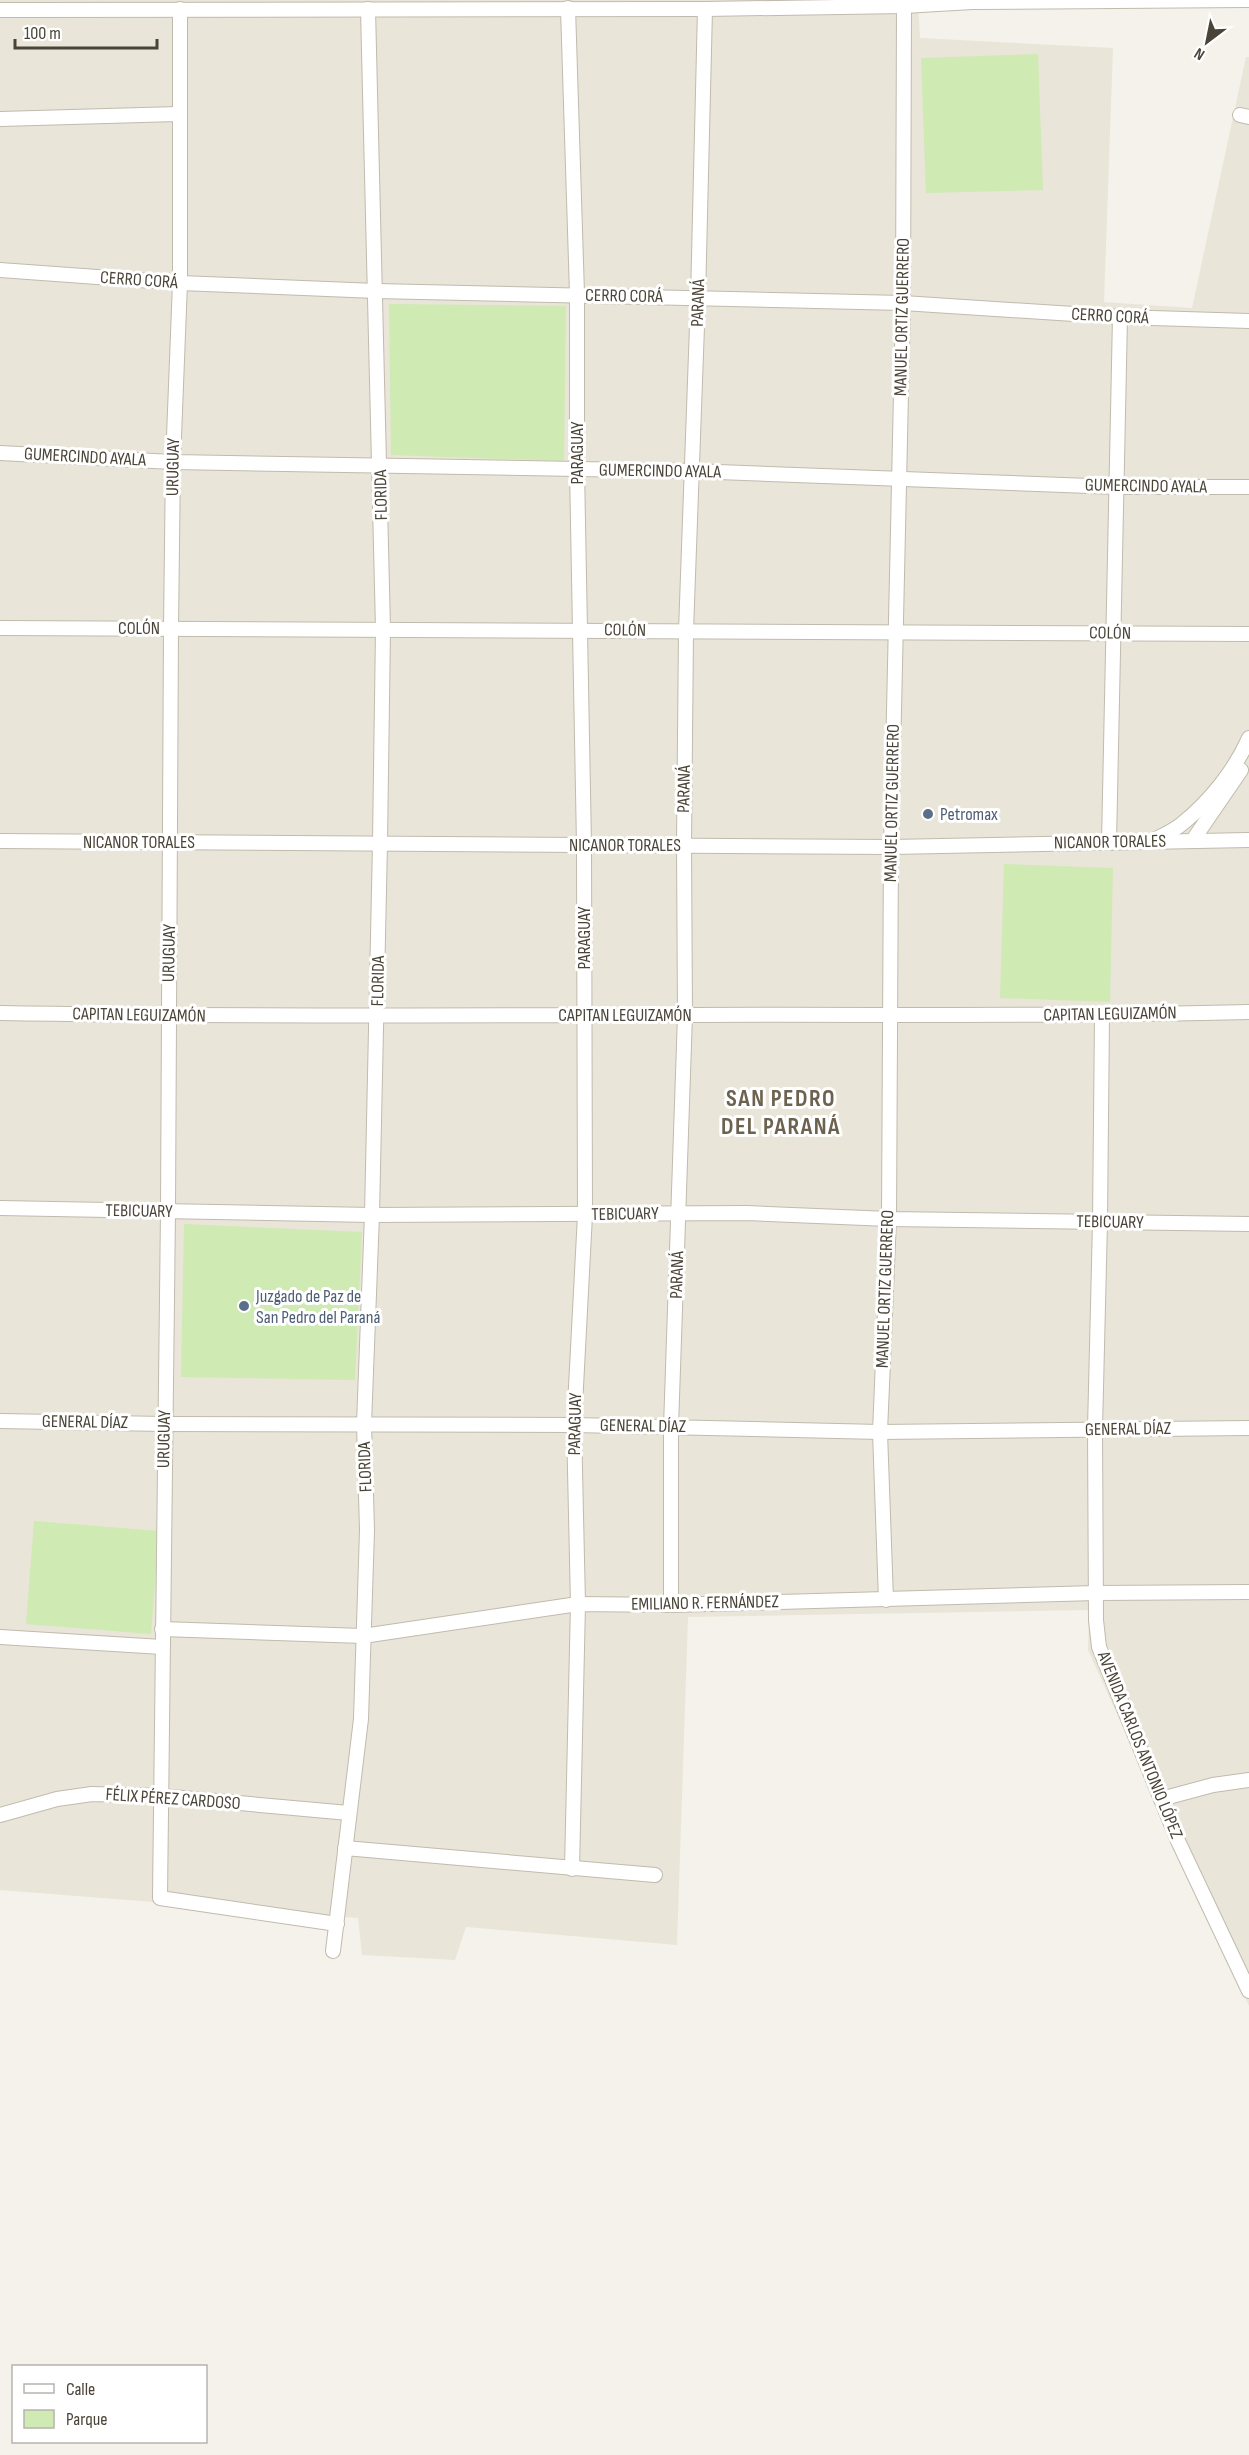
<svg xmlns="http://www.w3.org/2000/svg" width="1249" height="2455" viewBox="0 0 1249 2455" font-family="'Sofia Sans Condensed',sans-serif">
  <style>
    .residential { fill: #e9e5d8 }
    .green { fill: #cfeab3 }
    .lines { fill: none; stroke-linecap: round; stroke-linejoin: round }
    .minor-casing { stroke: #c1bbad; stroke-width: 16 }
    .minor { stroke: #fff; stroke-width: 14 }
    .service-dot { fill: #5c6f8a; stroke: #fff; stroke-width: 2 }
    .labels { text-anchor: middle; dominant-baseline: central; stroke-width: 6; stroke-linejoin: round; paint-order: stroke }
    .street-label { font-size: 18px; fill: #4a4438; stroke: #fff }
    .service-label { font-size: 18px; fill: #4e5e75; stroke: #fff; text-anchor: start }
    .district-label { font-size: 24px; font-weight: bold; letter-spacing: 1.5px; fill: #6d624f; stroke: #fff }
  </style>
  <rect width="100%" height="100%" fill="#f5f2eb"/>
  <polygon class="residential" points="0,0 918,0 920,38 1113,48 1104,302 1192,308 1246,57 1249,57 1249,2006 1088,1650 1089,1610 688,1617 677,1945 466,1927 455,1960 362,1955 358,1918 0,1890"/>
  <g class="green">
    <polygon points="1038,54 1043,190 926,193 921,58"/>
    <polygon points="389,304 566,306 564,461 391,455"/>
    <polygon points="1004,864 1113,868 1110,1002 1000,998"/>
    <polygon points="184,1224 362,1232 355,1380 181,1377"/>
    <polygon points="34,1521 159,1531 151,1634 26,1624"/>
  </g>
  <g class="lines">
    <defs>
      <g id="minor">
        <polyline points="568,8 577,294 577,469 584,845 585,1215 574,1425 578,1604 572,1869"/>
        <polyline points="180,9 180,283 173,462 171,628 168,1211 160,1898 337,1924"/>
        <polyline points="0,10 705,9 904,6 972,2 1249,0"/>
        <polyline points="1240,115 1249,117"/>
        <polyline points="0,119 178,114"/>
        <polyline points="0,270 180,283 376,291 903,303 1120,317 1249,321"/>
        <polyline points="0,453 173,462 692,471 1117,487 1249,487"/>
        <polyline points="0,628 1249,634"/>
        <path d="M1154,840c10,-5 21,-10 29,-17 27,-22 52,-53 66,-85"/>
        <polyline points="1193,840 1241,770"/>
        <polyline points="0,841 891,847 1249,840"/>
        <polyline points="1109,843 1120,317"/>
        <path d="M0,1013c228,4 456,2 684,2 188,-1 377,2 565,-3"/>
        <polyline points="1102,1016 1100,1222 1095,1429 1096,1620 1099,1647 1178,1841 1249,1991"/>
        <polyline points="0,1208 372,1215 747,1213 889,1219 1249,1224"/>
        <polyline points="0,1421 164,1424 574,1425 880,1432 1249,1428"/>
        <polyline points="886,1600 880,1432 889,1219 891,847 903,303 904,6"/>
        <polyline points="671,1605 671,1427 685,1015 684,845 686,631 698,298 705,9"/>
        <polyline points="162,1629 363,1636 578,1604 671,1605 1096,1593 1249,1592"/>
        <polyline points="0,1637 162,1647"/>
        <polyline points="1161,1799 1213,1785 1249,1780"/>
        <polyline points="0,1815 57,1799 92,1794 161,1796 349,1813"/>
        <polyline points="345,1848 655,1875"/>
        <polyline points="333,1951 361,1719 367,1530 364,1424 372,1215 380,843 383,629 368,9"/>
      </g>
    </defs>
    <use href="#minor" class="minor-casing"/>
    <use href="#minor" class="minor"/>
  </g>
  <g class="service-dot">
    <circle cx="928" cy="814" r="6"/>
    <circle cx="244" cy="1306" r="6"/>
  </g>
  <g class="labels">
    <g class="street-label">
      <text transform="translate(139 280) rotate(4)">CERRO CORÁ</text>
      <text transform="translate(624 296) rotate(1)">CERRO CORÁ</text>
      <text transform="translate(698 303) rotate(-88)">PARANÁ</text>
      <text transform="translate(1110 316) rotate(3)">CERRO CORÁ</text>
      <text transform="translate(902 317) rotate(-89)">MANUEL ORTIZ GUERRERO</text>
      <text transform="translate(577 453) rotate(-90)">PARAGUAY</text>
      <text transform="translate(85 457) rotate(3)">GUMERCINDO AYALA</text>
      <text transform="translate(173 467) rotate(-89)">URUGUAY</text>
      <text transform="translate(660 471) rotate(1)">GUMERCINDO AYALA</text>
      <text transform="translate(1146 486) rotate(1)">GUMERCINDO AYALA</text>
      <text transform="translate(381 495) rotate(-91)">FLORIDA</text>
      <text x="139" y="628">COLÓN</text>
      <text transform="translate(625 630) rotate(1)">COLÓN</text>
      <text transform="translate(1110 633) rotate(1)">COLÓN</text>
      <text transform="translate(684 789) rotate(-89)">PARANÁ</text>
      <text transform="translate(892 803) rotate(-89)">MANUEL ORTIZ GUERRERO</text>
      <text x="139" y="842">NICANOR TORALES</text>
      <text transform="translate(1110 842) rotate(-1)">NICANOR TORALES</text>
      <text x="625" y="845">NICANOR TORALES</text>
      <text transform="translate(584 938) rotate(-90)">PARAGUAY</text>
      <text transform="translate(169 953) rotate(-89)">URUGUAY</text>
      <text transform="translate(378 981) rotate(-89)">FLORIDA</text>
      <text transform="translate(1110 1014) rotate(-1)">CAPITAN LEGUIZAMÓN</text>
      <text transform="translate(139 1015) rotate(1)">CAPITAN LEGUIZAMÓN</text>
      <text x="625" y="1015">CAPITAN LEGUIZAMÓN</text>
      <text transform="translate(139 1211) rotate(1)">TEBICUARY</text>
      <text transform="translate(625 1214) rotate(-1)">TEBICUARY</text>
      <text transform="translate(1110 1222) rotate(1)">TEBICUARY</text>
      <text transform="translate(677 1275) rotate(-88)">PARANÁ</text>
      <text transform="translate(885 1289) rotate(-88)">MANUEL ORTIZ GUERRERO</text>
      <text transform="translate(85 1422) rotate(1)">GENERAL DÍAZ</text>
      <text transform="translate(575 1424) rotate(-89)">PARAGUAY</text>
      <text transform="translate(643 1426) rotate(1)">GENERAL DÍAZ</text>
      <text transform="translate(1128 1429) rotate(-1)">GENERAL DÍAZ</text>
      <text transform="translate(164 1439) rotate(-89)">URUGUAY</text>
      <text transform="translate(365 1467) rotate(-92)">FLORIDA</text>
      <text transform="translate(705 1603) rotate(-1)">EMILIANO R. FERNÁNDEZ</text>
      <text transform="translate(1140 1745) rotate(68)">AVENIDA CARLOS ANTONIO LÓPEZ</text>
      <text transform="translate(173 1799) rotate(4)">FÉLIX PÉREZ CARDOSO</text>
    </g>
    <g class="service-label">
      <text x="940" y="814">Petromax</text>
      <text x="256" y="1296">Juzgado de Paz de<tspan x="256" dy="21">San Pedro del Paraná</tspan></text>
    </g>
    <g class="district-label">
      <text x="781" y="1098">SAN PEDRO<tspan x="781" dy="28">DEL PARANÁ</tspan></text>
    </g>
  </g>
  <rect x="12" y="2365" width="195" height="78" fill="#ffffff" stroke="#b7b4af" stroke-width="1.5"/>
  <rect x="24" y="2384" width="30" height="9" fill="#ffffff" stroke="#b7b4af" stroke-width="1.5"/>
  <text x="66" y="2395" font-size="18" fill="#4a4438">Calle</text>
  <rect x="24" y="2410" width="30" height="18" fill="#cfeab3" stroke="#b7b4af" stroke-width="1.5"/>
  <text x="66" y="2425" font-size="18" fill="#4a4438">Parque</text>
  <g transform="translate(1207 42) rotate(212)" stroke="#ffffff" stroke-width="4.5" paint-order="stroke">
  <path d="M0-4.5L10 22L0 15L-10 22Z" fill="#4a4438"/>
  <text y="-9" font-size="16" font-weight="bold" text-anchor="middle" fill="#4a4438">N</text>
  </g>
  <path d="M15 39v9h142v-9" fill="none" stroke="#4a4438" stroke-width="3"/>
  <text x="24" y="39" font-size="18" fill="#4a4438" stroke="#ffffff" stroke-width="4.5" paint-order="stroke">100 m</text>
</svg>
